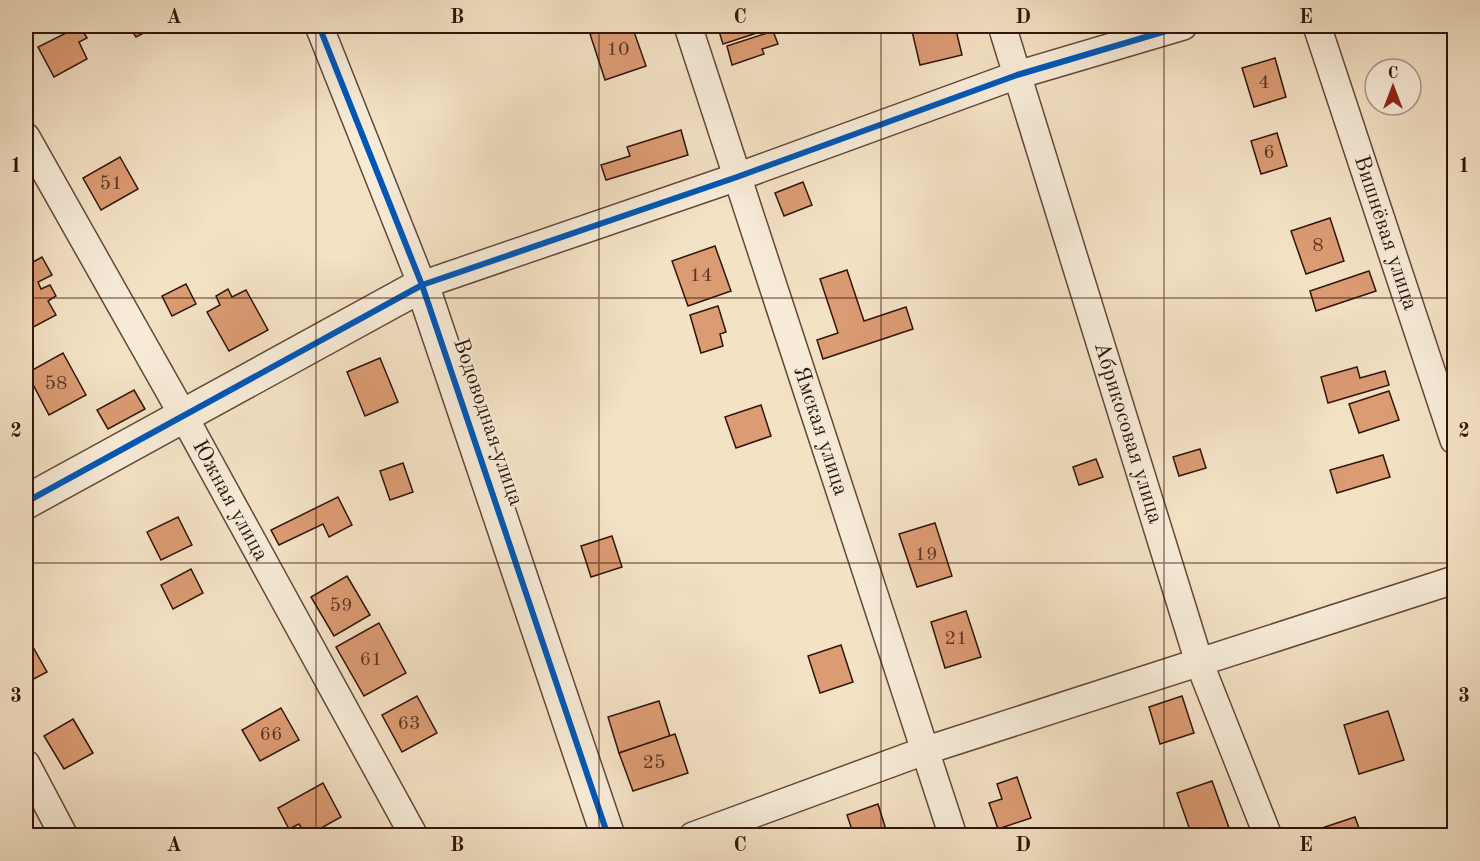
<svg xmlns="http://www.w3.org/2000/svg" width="1480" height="861" viewBox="0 0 1480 861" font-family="'Old Standard TT',serif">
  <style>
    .building { fill: #db9b73; stroke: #311509; stroke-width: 1.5 }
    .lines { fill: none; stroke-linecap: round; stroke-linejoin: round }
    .minor-casing { stroke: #624838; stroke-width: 30 }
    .tertiary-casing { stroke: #624838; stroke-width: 36 }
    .minor { stroke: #f8ecd9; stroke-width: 27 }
    .tertiary { stroke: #f8ecd9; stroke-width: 33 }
    .cycleway-casing { stroke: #f8ecd9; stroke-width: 10 }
    .cycleway { stroke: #0057b8; stroke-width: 6 }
    .grid { fill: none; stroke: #311509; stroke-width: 1.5; stroke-opacity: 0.55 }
    .labels { text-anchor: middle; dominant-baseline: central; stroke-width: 4.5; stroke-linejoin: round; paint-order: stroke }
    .number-label { font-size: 20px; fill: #5c3624 }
    .street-label { font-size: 22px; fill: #311509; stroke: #f8ecd9 }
    .neatline { fill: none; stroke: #311509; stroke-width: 2 }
    .grid-label { font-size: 20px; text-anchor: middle; font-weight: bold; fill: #311509 }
  </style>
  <rect width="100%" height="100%" fill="#f4e2c5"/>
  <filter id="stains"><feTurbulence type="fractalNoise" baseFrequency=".00333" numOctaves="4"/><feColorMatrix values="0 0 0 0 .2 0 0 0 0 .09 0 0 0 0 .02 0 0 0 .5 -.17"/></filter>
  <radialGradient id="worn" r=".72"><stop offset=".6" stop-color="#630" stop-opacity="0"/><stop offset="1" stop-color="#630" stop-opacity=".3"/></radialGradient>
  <g class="building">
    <polygon points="80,26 87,38 79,42 87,59 54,77 38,47"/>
    <polygon points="129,26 157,26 136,37"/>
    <polygon points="616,26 632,26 646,66 605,80 590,34"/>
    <polygon points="725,26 758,26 760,32 723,44 718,28"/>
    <polygon points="918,26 955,26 962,55 920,65 912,31 919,29"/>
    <polygon points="773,31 778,44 762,49 764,54 732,65 727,46"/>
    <polygon points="1275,58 1286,97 1254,107 1242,68"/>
    <polygon points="681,130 688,155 606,180 601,165 630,156 627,147"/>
    <polygon points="1277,133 1287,166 1261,174 1251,141"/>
    <polygon points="120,157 138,189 101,210 83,178"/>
    <polygon points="803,182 812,205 784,216 775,193"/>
    <polygon points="1330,218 1344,261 1306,274 1291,231"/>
    <polygon points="715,246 731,291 688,306 672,261"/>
    <polygon points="42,257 52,275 38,282 41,289 50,285 56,296 48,301 56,315 26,331 26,266"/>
    <polygon points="847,270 864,321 906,307 913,329 823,359 817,340 838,333 820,279"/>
    <polygon points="1369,271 1376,291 1316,311 1310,291"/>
    <polygon points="186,284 196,304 172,316 162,296"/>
    <polygon points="228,289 232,297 246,290 268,330 229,351 207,312 220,305 216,296"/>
    <polygon points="718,306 726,332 720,334 723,346 701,353 690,315"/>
    <polygon points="63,353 86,395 49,415 27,373"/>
    <polygon points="380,358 398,402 365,416 347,372"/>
    <polygon points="1357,367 1360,378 1385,371 1389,385 1328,403 1321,377"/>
    <polygon points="134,390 145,409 108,429 97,410"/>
    <polygon points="1389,391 1399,420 1359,433 1349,404"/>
    <polygon points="761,405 771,436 736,448 725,417"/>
    <polygon points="1200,449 1206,468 1179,476 1173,457"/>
    <polygon points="1383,455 1390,477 1337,493 1330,470"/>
    <polygon points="1096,459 1103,477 1079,485 1073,467"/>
    <polygon points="403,463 413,492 390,500 380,471"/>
    <polygon points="338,497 352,525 329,537 323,524 279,545 271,530"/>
    <polygon points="178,517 192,545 161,560 147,532"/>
    <polygon points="935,523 952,576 917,587 899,534"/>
    <polygon points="612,536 622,567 591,577 581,546"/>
    <polygon points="191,569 203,593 173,609 161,585"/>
    <polygon points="347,576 370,615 334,636 311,597"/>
    <polygon points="966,611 981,657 945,668 931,622"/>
    <polygon points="379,623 406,673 364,696 336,647"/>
    <polygon points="841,645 853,682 820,693 808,656"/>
    <polygon points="33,647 47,672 26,683 26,651"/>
    <polygon points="417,696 437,733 402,752 382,715"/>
    <polygon points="1182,696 1194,733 1160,744 1149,707"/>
    <polygon points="659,701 670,736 619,753 608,717"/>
    <polygon points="281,708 299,740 260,761 242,730"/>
    <polygon points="1388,711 1404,760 1359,774 1344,725"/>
    <polygon points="73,719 93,753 64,769 44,736"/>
    <polygon points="675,734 688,773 633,791 619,753"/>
    <polygon points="1017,777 1031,818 998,829 989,803 1002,799 997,784"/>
    <polygon points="1212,781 1232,836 1192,836 1177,793"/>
    <polygon points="323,783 341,817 307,836 299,824 289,829 278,808"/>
    <polygon points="878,804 888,836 854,836 847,815"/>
    <polygon points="1355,817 1360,831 1346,836 1311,836 1310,832"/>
  </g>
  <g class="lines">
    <defs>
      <g id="minor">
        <polyline points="319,26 422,285 737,177 1017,75 1183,26"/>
        <path id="s1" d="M688,26l265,810"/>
        <path id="s2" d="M1002,26l197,636 69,174"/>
        <path id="s3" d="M1317,26l137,414"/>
        <path id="s4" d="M26,137l157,278 231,421"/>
        <polyline points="26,764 64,836"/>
        <polyline points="693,836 924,751 1454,580"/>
      </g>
      <polyline id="tertiary" points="26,502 422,285 608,836"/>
    </defs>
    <use href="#minor" class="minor-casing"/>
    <use href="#tertiary" class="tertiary-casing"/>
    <use href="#minor" class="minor"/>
    <use href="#tertiary" class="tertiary"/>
    <defs>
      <g id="cycleway">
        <polyline points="319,26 422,285 608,836"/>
        <polyline points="26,502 422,285 737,177 1017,75 1183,26"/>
      </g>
    </defs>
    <use href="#cycleway" class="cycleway-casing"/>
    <use href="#cycleway" class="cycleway"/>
  </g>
  <path class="grid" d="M316,26v810M599,26v810M881,26v810M1164,26v810M26,298h1428M26,563h1428"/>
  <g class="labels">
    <g class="number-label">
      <text x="618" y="50">10</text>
      <text x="1264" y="83">4</text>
      <text x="1269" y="153">6</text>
      <text x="111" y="184">51</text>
      <text x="1318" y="246">8</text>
      <text x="701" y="276">14</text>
      <text x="56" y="384">58</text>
      <text x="926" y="555">19</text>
      <text x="341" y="606">59</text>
      <text x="956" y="639">21</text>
      <text x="371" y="660">61</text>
      <text x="409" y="724">63</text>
      <text x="271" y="735">66</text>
      <text x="654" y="763">25</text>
    </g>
    <g class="street-label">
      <text stroke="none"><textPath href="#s3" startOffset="218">Вишнёвая улица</textPath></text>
      <text transform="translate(488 422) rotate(71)">Водоводная улица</text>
      <text stroke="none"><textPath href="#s1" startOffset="426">Ямская улица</textPath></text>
      <text stroke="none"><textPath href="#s2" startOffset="426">Абрикосовая улица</textPath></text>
      <text stroke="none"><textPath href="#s4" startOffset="417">Южная улица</textPath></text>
    </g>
  </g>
  <rect width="1480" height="861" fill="none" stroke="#f4e2c5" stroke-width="66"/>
  <g transform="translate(1393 87)"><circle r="28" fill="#f8ecd9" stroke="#a89686" stroke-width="1.5"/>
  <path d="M0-4.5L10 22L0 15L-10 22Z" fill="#8f2418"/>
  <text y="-9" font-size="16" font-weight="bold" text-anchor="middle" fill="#311509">С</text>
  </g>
  <rect x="33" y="33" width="1414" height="795" class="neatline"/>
  <g class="grid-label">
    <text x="174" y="23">A</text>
    <text x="457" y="23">B</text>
    <text x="740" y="23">C</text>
    <text x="1023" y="23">D</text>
    <text x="1306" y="23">E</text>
    <text x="16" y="172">1</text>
    <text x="1464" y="172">1</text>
    <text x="16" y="437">2</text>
    <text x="1464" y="437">2</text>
    <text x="16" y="702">3</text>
    <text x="1464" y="702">3</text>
    <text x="174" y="851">A</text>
    <text x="457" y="851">B</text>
    <text x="740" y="851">C</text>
    <text x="1023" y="851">D</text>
    <text x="1306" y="851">E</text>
  </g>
  <rect width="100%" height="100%" filter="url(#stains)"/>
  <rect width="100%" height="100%" fill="url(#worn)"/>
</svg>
